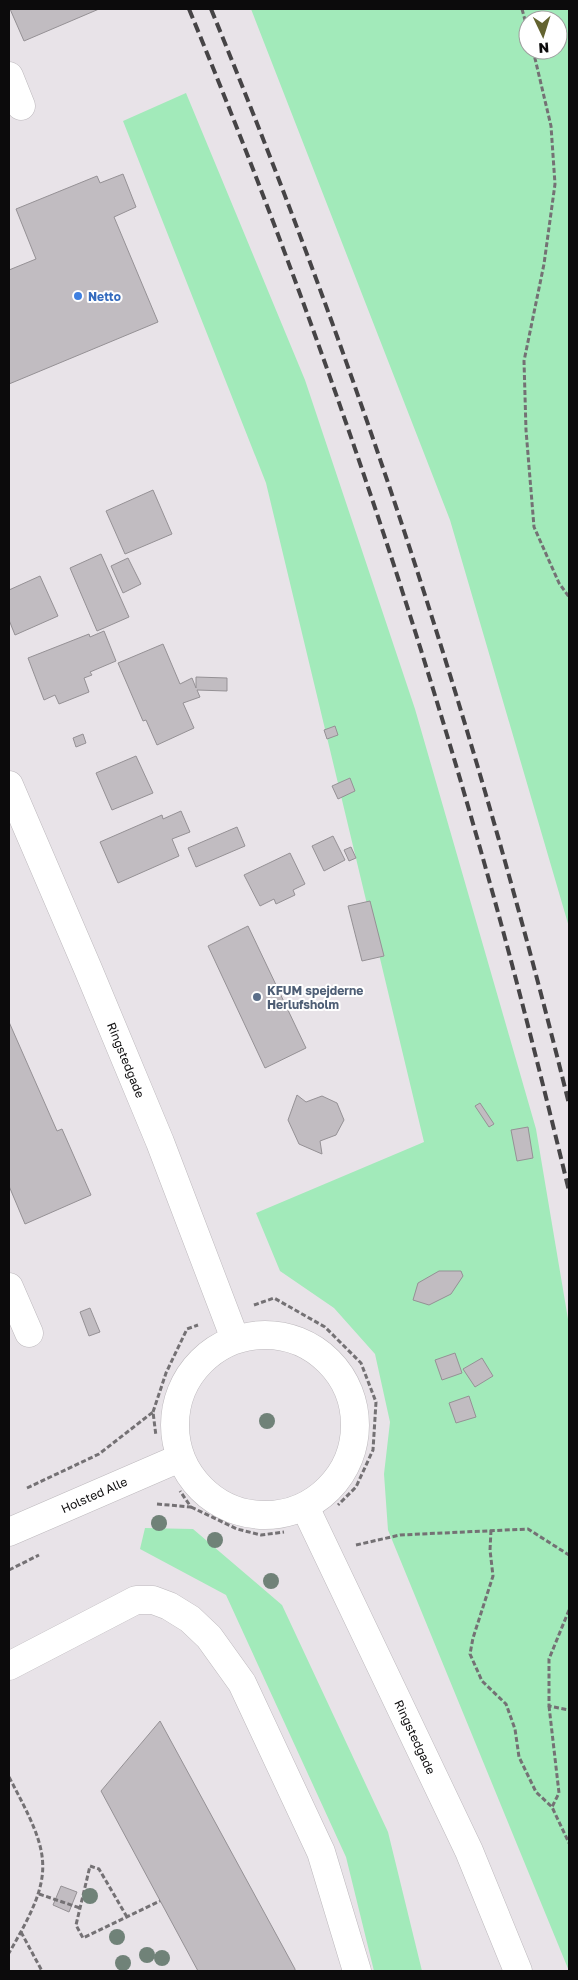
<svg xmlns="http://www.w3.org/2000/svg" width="578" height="1980" viewBox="0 0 578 1980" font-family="'Golos Text',sans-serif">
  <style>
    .green { fill: #a2eaba; fill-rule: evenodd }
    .building { fill: #c1bcc1; stroke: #959195 }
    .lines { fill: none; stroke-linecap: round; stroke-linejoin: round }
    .minor-casing { stroke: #bdb9bd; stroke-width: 29 }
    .path { stroke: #747174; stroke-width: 3; stroke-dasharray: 5 2.5; stroke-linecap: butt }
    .minor { stroke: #fff; stroke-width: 28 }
    .rail { stroke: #464446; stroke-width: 4; stroke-dasharray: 10 5; stroke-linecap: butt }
    .tree { fill: #708278 }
    .shop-dot { fill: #3f7fe0; stroke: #fff; stroke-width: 2 }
    .service-dot { fill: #5c6f8a; stroke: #fff; stroke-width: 2 }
    .labels { text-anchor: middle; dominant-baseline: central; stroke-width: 4; stroke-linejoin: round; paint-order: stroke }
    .shop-label { font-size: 12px; font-weight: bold; fill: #366cbe; stroke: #fff; text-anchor: start }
    .service-label { font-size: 12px; font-weight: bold; fill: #4e5e75; stroke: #fff; text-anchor: start }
    .street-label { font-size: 12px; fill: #0c0b0c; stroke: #fff }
  </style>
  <rect width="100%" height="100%" fill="#e8e3e8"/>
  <g class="green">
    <path d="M251,9h318v918l-119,-407zM528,20h30v30h-30z"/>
    <polygon points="186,93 305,380 415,709 536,1129 569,1325 569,1971 388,1530 384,1474 390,1422 375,1354 334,1308 280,1271 256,1213 424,1142 266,483 123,121"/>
    <polygon points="145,1528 193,1529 282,1605 388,1832 422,1971 374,1971 346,1857 226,1595 140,1549"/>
  </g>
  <g class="building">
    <polygon points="10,9 99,9 24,41"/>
    <polygon points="123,174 136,207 114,217 158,322 9,384 9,270 36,259 16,209 97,176 100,183"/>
    <polygon points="153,490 172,534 125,554 106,511"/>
    <polygon points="101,554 129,617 97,631 70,568"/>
    <polygon points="128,558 141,584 123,593 111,566"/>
    <polygon points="40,576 58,616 15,635 9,620 9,590"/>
    <polygon points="104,631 116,661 90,672 92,675 84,678 89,692 59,704 55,695 44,700 28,658 89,634 90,637"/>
    <polygon points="163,644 180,684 192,678 196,688 196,677 227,678 227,691 197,690 200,697 183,703 194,728 157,745 146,720 143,721 118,663"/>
    <polygon points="335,726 338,735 327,739 324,730"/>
    <polygon points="83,734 86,743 76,747 73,738"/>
    <polygon points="136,756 153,793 112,810 96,773"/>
    <polygon points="350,778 355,791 338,799 332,786"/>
    <polygon points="181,811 190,832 172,839 179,856 118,883 100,842 162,815 163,819"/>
    <polygon points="237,827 245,846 196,867 188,848"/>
    <polygon points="333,836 345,860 324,871 312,846"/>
    <polygon points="351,847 356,858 349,861 344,850"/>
    <polygon points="290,853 305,884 293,890 295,895 276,904 274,899 260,906 244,875"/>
    <polygon points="370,901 384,956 362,961 348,906"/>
    <polygon points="248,926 306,1048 265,1068 208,946"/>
    <polygon points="9,1022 57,1131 62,1129 91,1195 25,1224 9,1186"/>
    <polygon points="297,1095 306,1102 322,1096 337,1103 344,1120 336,1135 320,1141 322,1154 299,1144 288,1120"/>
    <polygon points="480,1103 494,1124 489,1127 475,1106"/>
    <polygon points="528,1127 533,1158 517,1161 511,1130"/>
    <polygon points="439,1271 461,1271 463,1276 451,1294 429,1305 413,1300 418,1283"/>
    <polygon points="90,1308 100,1332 89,1336 80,1312"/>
    <polygon points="455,1353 462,1373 442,1380 435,1360"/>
    <polygon points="482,1358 493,1376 475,1387 463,1369"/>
    <polygon points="469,1396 476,1417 456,1423 449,1403"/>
    <polygon points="160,1721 295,1969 295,1971 198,1971 101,1791"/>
    <polygon points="61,1886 77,1892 69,1912 53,1905"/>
  </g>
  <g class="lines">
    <defs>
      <g id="minor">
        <polyline points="9,76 21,106"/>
        <polyline points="9,785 88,969 160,1142 235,1339"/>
        <polyline points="9,1287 29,1333"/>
        <circle cx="265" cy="1425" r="90"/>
        <polyline points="305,1507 469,1851 518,1971"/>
        <polyline points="9,1532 180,1458"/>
        <polyline points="9,1666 136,1600 153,1600 169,1606 190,1619 209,1637 242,1683 321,1852 357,1971"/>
      </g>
    </defs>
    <use href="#minor" class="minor-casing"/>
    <g class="path">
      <polyline points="522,9 528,31"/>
      <polyline points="533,50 551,126 555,184 544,264 524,361 526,430 534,527 559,583 569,597"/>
      <polyline points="254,1305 274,1298 325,1327 361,1363 376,1402 373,1450 356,1487 338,1505"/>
      <polyline points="153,1412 166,1373 187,1329 198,1325"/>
      <polyline points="27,1488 99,1454 153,1412 156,1436"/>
      <polyline points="157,1504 191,1507 180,1491"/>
      <polyline points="191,1507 237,1529 261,1535 284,1532"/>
      <polyline points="491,1530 490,1550 493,1576 473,1638 470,1654 482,1681 506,1704 515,1729 519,1757 536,1792 552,1807 569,1843"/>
      <polyline points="356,1545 400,1535 528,1529 569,1555"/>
      <polyline points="9,1570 39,1555"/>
      <polyline points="569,1610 549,1659 549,1706 569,1710"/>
      <polyline points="549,1706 559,1793 552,1807"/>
      <path d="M9,1777c43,81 47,95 0,176"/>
      <polyline points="39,1894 80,1908"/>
      <polyline points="127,1917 99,1869 90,1866 76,1925 83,1938 160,1901"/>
      <polyline points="21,1932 42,1971"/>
    </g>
    <use href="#minor" class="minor"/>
    <g class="rail">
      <path d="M189,9c111,269 207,545 287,825 34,118 64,237 93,357"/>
      <path d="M211,9c146,355 266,722 358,1095"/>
    </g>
  </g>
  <g class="tree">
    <circle cx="267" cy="1421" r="8"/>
    <circle cx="159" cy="1523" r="8"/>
    <circle cx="215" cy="1540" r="8"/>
    <circle cx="271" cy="1581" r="8"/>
    <circle cx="90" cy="1896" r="8"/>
    <circle cx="117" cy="1937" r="8"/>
    <circle cx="147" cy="1955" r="8"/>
    <circle cx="162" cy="1958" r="8"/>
    <circle cx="123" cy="1963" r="8"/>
  </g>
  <circle class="shop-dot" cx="78" cy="296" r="5"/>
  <circle class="service-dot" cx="257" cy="997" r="5"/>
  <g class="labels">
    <g class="shop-label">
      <text x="88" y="296">Netto</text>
    </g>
    <g class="service-label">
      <text x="267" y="990">KFUM spejderne<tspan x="267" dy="14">Herlufsholm</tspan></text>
    </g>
    <g class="street-label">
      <text transform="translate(126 1060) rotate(68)">Ringstedgade</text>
      <text transform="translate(94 1495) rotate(-24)">Holsted Alle</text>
      <text transform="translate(415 1737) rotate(65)">Ringstedgade</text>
    </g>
  </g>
  <rect width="578" height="1980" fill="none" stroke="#0c0b0c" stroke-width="20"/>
  <g transform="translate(543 35) rotate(176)"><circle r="24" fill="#ffffff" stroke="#9e9d9e"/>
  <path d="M0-4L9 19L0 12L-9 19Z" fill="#636330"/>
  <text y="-8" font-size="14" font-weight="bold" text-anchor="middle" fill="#0c0b0c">N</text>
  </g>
</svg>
